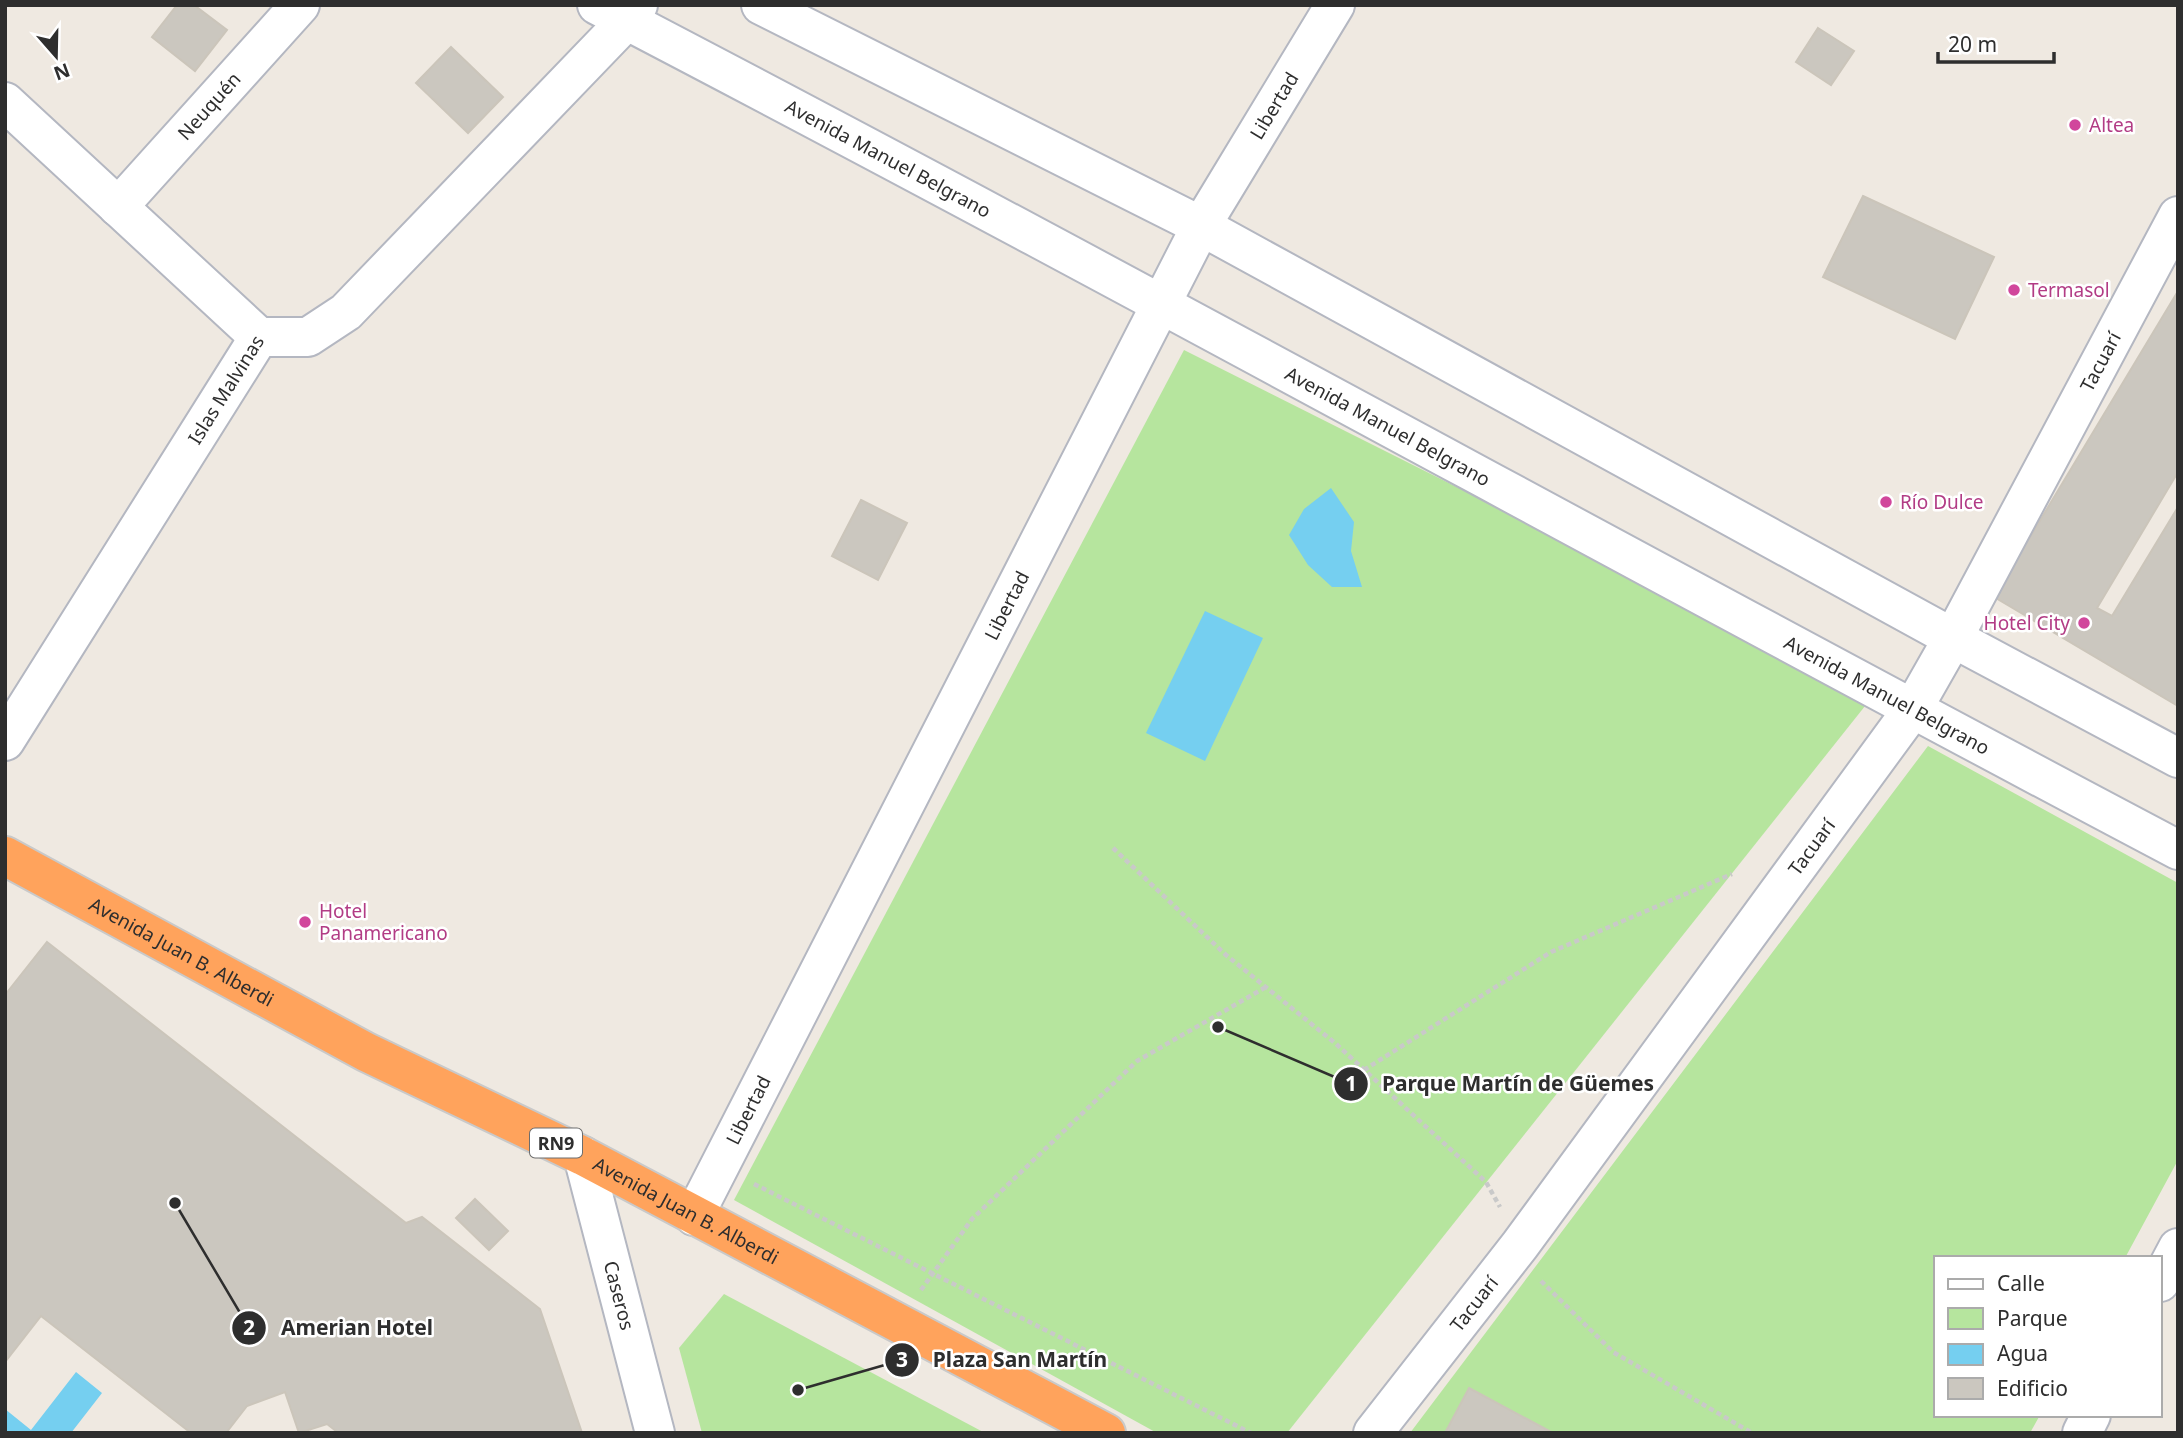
<svg xmlns="http://www.w3.org/2000/svg" width="2183" height="1438" viewBox="0 0 2183 1438" font-family="'Noto Sans',sans-serif">
  <style>
    .green { fill: #b6e59e }
    .water { fill: #75cff0 }
    .building { fill: #cbc7bf; stroke: #cbc5ba; stroke-width: 2 }
    .lines { fill: none; stroke-linecap: round; stroke-linejoin: round }
    .minor-casing { stroke: #b4b7c1; stroke-width: 42 }
    .highway-casing { stroke: #c9c9c9; stroke-width: 42 }
    .path { stroke: #c9c9c9; stroke-width: 4.5; stroke-dasharray: 5 3.5; stroke-linecap: butt }
    .minor { stroke: #fff; stroke-width: 38 }
    .highway { stroke: #ffa35c; stroke-width: 38 }
    .hotel-dot { fill: #d1479c; stroke: #fff; stroke-width: 2.5 }
    .labels { text-anchor: middle; dominant-baseline: central; stroke-width: 5; stroke-linejoin: round; paint-order: stroke }
    .shield { fill: #fff; stroke: #6d6d6d; stroke-width: 2 }
    .shield-label { font-size: 18px; font-weight: bold; fill: #2e2e2e }
    .street-label { font-size: 19px; fill: #2e2e2e; stroke: #fff }
    .hotel-label { font-size: 19px; fill: #b23c85; stroke: #fff; text-anchor: start }
    .leader { fill: none; stroke: #2e2e2e; stroke-width: 2.5 }
    .callout-dot { fill: #2e2e2e; stroke: #fff; stroke-width: 2.5 }
    .mark-label { font-size: 21px; text-anchor: middle; font-weight: bold; fill: #fff }
    .callout-label { font-size: 21px; text-anchor: middle; font-weight: bold; fill: #2e2e2e; stroke: #fff; stroke-width: 5; stroke-linejoin: round; paint-order: stroke }
  </style>
  <rect width="100%" height="100%" fill="#efe9e1"/>
  <g class="green">
    <polygon points="1184,350 1873,696 1287,1433 1157,1433 734,1200"/>
    <polygon points="1928,746 2178,883 2178,1160 2125,1258 1936,1258 1936,1415 2040,1415 2030,1433 1410,1433"/>
    <polygon points="724,1294 985,1433 702,1433 679,1348"/>
  </g>
  <g class="water">
    <polygon points="1331,488 1354,522 1351,551 1362,587 1332,587 1308,565 1289,535 1304,509"/>
    <polygon points="1205,611 1263,638 1205,761 1146,733"/>
    <polygon points="76,1372 102,1393 71,1433 5,1433 5,1409 31,1430"/>
  </g>
  <g class="building">
    <polygon points="177,5 194,5 227,30 195,71 152,37"/>
    <polygon points="1818,28 1854,51 1831,85 1796,62"/>
    <polygon points="451,47 503,97 468,133 416,83"/>
    <polygon points="1863,196 1994,257 1955,339 1823,277"/>
    <polygon points="2178,291 2178,472 2097,608 2112,616 2178,507 2178,706 1994,597"/>
    <polygon points="861,500 907,523 878,580 832,556"/>
    <polygon points="47,942 406,1223 422,1217 540,1309 582,1433 334,1433 336,1431 327,1424 299,1433 285,1392 247,1406 226,1433 191,1433 41,1316 5,1362 5,995"/>
    <polygon points="475,1199 508,1231 489,1250 456,1218"/>
    <polygon points="1469,1388 1553,1433 1445,1433"/>
  </g>
  <g class="lines">
    <defs>
      <g id="minor">
        <path id="s1" d="M597,5c530,276 1052,566 1581,845"/>
        <polyline points="761,5 1201,226 1953,638 2178,758"/>
        <polyline points="5,102 259,337"/>
        <path id="s2" d="M118,207l182,-202"/>
        <path id="s3" d="M5,741l254,-404h49l38,-25 280,-291 12,-16"/>
        <path id="s4" d="M583,1156l72,277"/>
        <path id="s5" d="M694,1216l507,-990 134,-221"/>
        <polyline points="2160,1282 2178,1248"/>
        <path id="s6" d="M1373,1433l147,-188 392,-535 41,-72 225,-422"/>
        <polyline points="2082,1433 2091,1415"/>
      </g>
      <g id="highway">
        <path id="s7" d="M5,856l361,196 217,104 523,277"/>
      </g>
    </defs>
    <use href="#minor" class="minor-casing"/>
    <use href="#highway" class="highway-casing"/>
    <g class="path">
      <polyline points="1113,848 1226,955 1335,1043 1486,1182 1500,1207"/>
      <polyline points="1364,1070 1551,952 1732,874"/>
      <polyline points="754,1184 1251,1433"/>
      <polyline points="1541,1281 1613,1352 1752,1433"/>
      <polyline points="921,1290 972,1219 1137,1061 1266,987"/>
    </g>
    <use href="#minor" class="minor"/>
    <use href="#highway" class="highway"/>
  </g>
  <g class="hotel-dot">
    <circle cx="2075" cy="125" r="7"/>
    <circle cx="2014" cy="290" r="7"/>
    <circle cx="1886" cy="502" r="7"/>
    <circle cx="2084" cy="623" r="7"/>
    <circle cx="305" cy="922" r="7"/>
  </g>
  <g class="labels">
    <rect class="shield" x="530" y="1128.5" width="52" height="29" rx="5"/>
    <g class="shield-label">
      <text x="556" y="1143">RN9</text>
    </g>
    <g class="street-label">
      <text stroke="none"><textPath href="#s2" startOffset="136">Neuquén</textPath></text>
      <text stroke="none"><textPath href="#s5" startOffset="1253">Libertad</textPath></text>
      <text stroke="none"><textPath href="#s1" startOffset="329">Avenida Manuel Belgrano</textPath></text>
      <text stroke="none"><textPath href="#s6" startOffset="1298">Tacuarí</textPath></text>
      <text stroke="none"><textPath href="#s3" startOffset="415">Islas Malvinas</textPath></text>
      <text stroke="none"><textPath href="#s1" startOffset="896">Avenida Manuel Belgrano</textPath></text>
      <text stroke="none"><textPath href="#s5" startOffset="686">Libertad</textPath></text>
      <text stroke="none"><textPath href="#s1" startOffset="1463">Avenida Manuel Belgrano</textPath></text>
      <text stroke="none"><textPath href="#s6" startOffset="732">Tacuarí</textPath></text>
      <text stroke="none"><textPath href="#s7" startOffset="201">Avenida Juan B. Alberdi</textPath></text>
      <text stroke="none"><textPath href="#s5" startOffset="119">Libertad</textPath></text>
      <text stroke="none"><textPath href="#s7" startOffset="768">Avenida Juan B. Alberdi</textPath></text>
      <text stroke="none"><textPath href="#s4" startOffset="144">Caseros</textPath></text>
      <text stroke="none"><textPath href="#s6" startOffset="164">Tacuarí</textPath></text>
    </g>
    <g class="hotel-label">
      <text x="2089" y="125">Altea</text>
      <text x="2028" y="290">Termasol</text>
      <text x="1900" y="502">Río Dulce</text>
      <text x="2070" y="623" text-anchor="end">Hotel City</text>
      <text x="319" y="911">Hotel<tspan x="319" dy="22">Panamericano</tspan></text>
    </g>
  </g>
  <path class="leader" d="M1218 1027L1351 1084M175 1203L249 1328M798 1390L902 1360"/>
  <g class="callout-dot">
    <circle cx="1218" cy="1027" r="7"/>
    <circle cx="175" cy="1203" r="7"/>
    <circle cx="798" cy="1390" r="7"/>
    <circle cx="1351" cy="1084" r="18"/>
    <circle cx="249" cy="1328" r="18"/>
    <circle cx="902" cy="1360" r="18"/>
  </g>
  <g class="mark-label">
    <text x="1351" y="1091">1</text>
    <text x="249" y="1335">2</text>
    <text x="902" y="1367">3</text>
  </g>
  <g class="callout-label">
    <text x="1518" y="1091">Parque Martín de Güemes</text>
    <text x="357" y="1335">Amerian Hotel</text>
    <text x="1020" y="1367">Plaza San Martín</text>
  </g>
  <rect width="2183" height="1438" fill="none" stroke="#2e2e2e" stroke-width="14"/>
  <rect x="1934" y="1256" width="228" height="161" fill="#ffffff" stroke="#ababab" stroke-width="2"/>
  <rect x="1948" y="1279" width="35" height="10" fill="#ffffff" stroke="#ababab" stroke-width="2"/>
  <text x="1997" y="1291" font-size="21" fill="#2e2e2e">Calle</text>
  <rect x="1948" y="1308" width="35" height="21" fill="#b6e59e" stroke="#ababab" stroke-width="2"/>
  <text x="1997" y="1326" font-size="21" fill="#2e2e2e">Parque</text>
  <rect x="1948" y="1344" width="35" height="21" fill="#75cff0" stroke="#ababab" stroke-width="2"/>
  <text x="1997" y="1361" font-size="21" fill="#2e2e2e">Agua</text>
  <rect x="1948" y="1378" width="35" height="21" fill="#cbc7bf" stroke="#ababab" stroke-width="2"/>
  <text x="1997" y="1396" font-size="21" fill="#2e2e2e">Edificio</text>
  <g transform="translate(56 56) rotate(160)" stroke="#ffffff" stroke-width="5" paint-order="stroke">
  <path d="M0-5L12 26L0 18L-12 26Z" fill="#2e2e2e"/>
  <text y="-10" font-size="19" font-weight="bold" text-anchor="middle" fill="#2e2e2e">N</text>
  </g>
  <path d="M1938 52v10h116v-10" fill="none" stroke="#2e2e2e" stroke-width="3.5"/>
  <text x="1948" y="52" font-size="21" fill="#2e2e2e" stroke="#ffffff" stroke-width="5" paint-order="stroke">20 m</text>
</svg>
